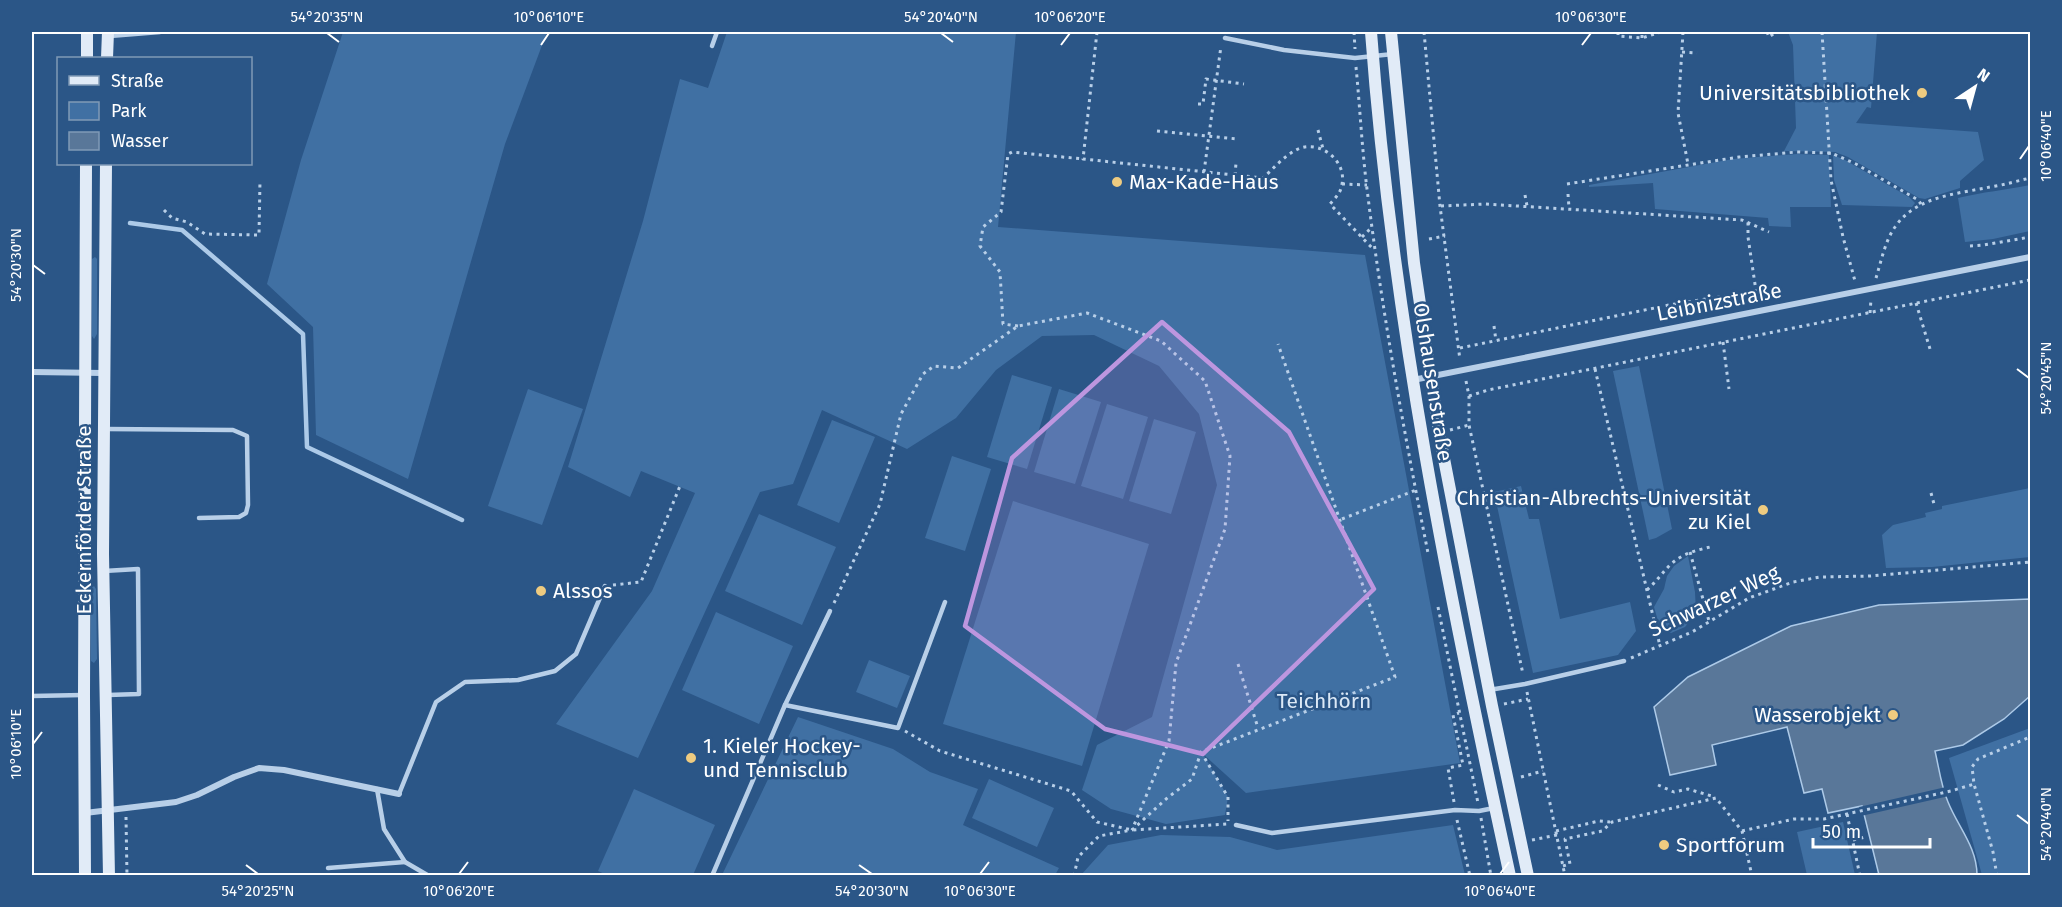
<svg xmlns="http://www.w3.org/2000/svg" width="2062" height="907" viewBox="0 0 2062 907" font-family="'Fira Sans',sans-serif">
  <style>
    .green { fill: #4070a3 }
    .water { fill: #597799; stroke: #adcae8; stroke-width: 1.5 }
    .pier { fill: #2b5687 }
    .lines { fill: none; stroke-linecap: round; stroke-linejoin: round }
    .stream { stroke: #adcae8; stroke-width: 4.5 }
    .path { stroke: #b8cfe8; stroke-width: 3; stroke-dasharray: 3 4.5; stroke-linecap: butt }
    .lane { stroke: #b8cfe8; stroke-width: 4.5 }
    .street { stroke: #b8cfe8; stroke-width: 6 }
    .secondary { stroke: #e1ebf7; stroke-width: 12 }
    .marked { fill: #bd96df; fill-opacity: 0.2; stroke: #bd96df; stroke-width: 4.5; stroke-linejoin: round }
    .ticks { fill: none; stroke: #fff; stroke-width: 2 }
    .poi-dot { fill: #eecb80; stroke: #2b5687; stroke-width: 2 }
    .labels { text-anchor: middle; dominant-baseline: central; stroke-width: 5; stroke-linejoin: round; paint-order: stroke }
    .poi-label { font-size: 21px; fill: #fff; stroke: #2b5687; text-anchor: start }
    .street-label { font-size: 21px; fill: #fff; stroke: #2b5687 }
    .park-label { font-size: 21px; fill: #dbe8f6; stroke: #2b5687 }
    .neatline { fill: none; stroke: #fff; stroke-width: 2 }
    .ticks-label { font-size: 15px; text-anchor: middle; fill: #fff }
  </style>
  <rect width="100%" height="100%" fill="#2b5687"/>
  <g class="green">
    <polygon points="343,32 547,32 505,144 408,479 316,435 313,327 267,284 301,160"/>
    <polygon points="727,32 1016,32 998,227 1365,255 1460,763 1246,793 1203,754 1228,797 1225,815 1166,824 1111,809 1082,790 1097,745 1152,717 1217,485 1199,414 1159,366 1094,335 1042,336 996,370 956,418 907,449 822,410 793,484 760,492 638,758 556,724 652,591 695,493 641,471 630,497 568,467 643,221 680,79 708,88"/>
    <polygon points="1788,32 1877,32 1871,108 1867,107 1856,123 1978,132 1984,160 1960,181 1960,188 1925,199 1919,198 1848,157 1835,152 1784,151 1796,128 1793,45"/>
    <polygon points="1797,154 1829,155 1831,207 1790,207 1791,227 1769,226 1768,218 1655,209 1653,183 1589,187 1589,185 1733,159"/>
    <polygon points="1833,155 1845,160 1909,197 1915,203 1912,207 1842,205 1834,180"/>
    <path d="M2030,185v46l-37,8 -28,3 -7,-44c24,-6 48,-8 72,-13z"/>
    <polygon points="95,257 97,259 97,334 94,339 92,336 92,259"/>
    <polygon points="1639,366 1672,529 1656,538 1649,540 1613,371"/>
    <polygon points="1012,375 1052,387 1027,469 987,457"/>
    <polygon points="528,389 583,409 542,525 488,506"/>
    <polygon points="1059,389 1101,402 1075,484 1034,472"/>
    <polygon points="1107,404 1148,417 1123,499 1081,486"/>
    <polygon points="1154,419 1196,432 1171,514 1129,501"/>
    <polygon points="832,420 875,437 839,523 797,505"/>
    <polygon points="952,456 991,469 965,551 925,538"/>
    <polygon points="1521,486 1529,519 1539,519 1560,619 1630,602 1636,631 1618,655 1533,673 1494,492"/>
    <polygon points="2030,488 2030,557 1932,567 1886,568 1882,535 1893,525 1926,517 1925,513 1942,509 1942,506"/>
    <polygon points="1013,501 1149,544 1082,766 943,724"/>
    <polygon points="759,514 836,547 802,625 725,591"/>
    <polygon points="1688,556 1695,592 1696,613 1685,627 1671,633 1660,628 1654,607 1664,589 1667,576 1674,566"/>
    <polygon points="94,586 96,589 97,659 94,663 91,661 91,588"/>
    <polygon points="716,612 793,646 759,724 682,690"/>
    <polygon points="869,660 910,676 897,708 856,692"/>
    <polygon points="798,717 893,749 930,772 978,789 963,825 1059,868 1055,875 722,875"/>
    <polygon points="2030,728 2030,875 1982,875 1949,758"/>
    <polygon points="989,779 1054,808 1037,847 972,818"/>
    <polygon points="634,789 715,825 693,875 609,876 598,871"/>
    <polygon points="1843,822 1855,875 1807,875 1797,832"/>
    <polygon points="1453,825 1465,875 1081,875 1108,845 1161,835 1230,837 1277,850"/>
  </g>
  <path class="water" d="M2030,599v97l-26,23 -41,26 -28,6c4,17 6,35 13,51 10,25 29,45 29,73h-98l-17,-69 -34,7 -6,-24 -18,4 -17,-66 -75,18 4,20 -46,10 -16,-68 34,-30 103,-51 88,-21z"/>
  <polygon class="pier" points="1946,787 1949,796 1861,816 1859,807"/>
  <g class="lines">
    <polyline class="stream" points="130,223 182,230 303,334 307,447 462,520"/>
    <g class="path">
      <path d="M1097,32l-14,127 180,19c10,-9 21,-22 33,-28 22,-12 51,10 46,34 -1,9 -7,14 -12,20l44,46"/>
      <polyline points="1354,32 1355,49"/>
      <polyline points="1424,32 1440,206 1460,360"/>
      <polyline points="1618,32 1618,36 1642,38 1661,32"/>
      <polyline points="1683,32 1678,113 1688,164"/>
      <polyline points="1767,32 1769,37 1776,32"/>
      <polyline points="1822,32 1831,180 1843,237 1855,281"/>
      <polyline points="1642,38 1642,32"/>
      <polyline points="1682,52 1697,53"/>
      <path d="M1356,67c4,41 6,82 11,122 15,122 37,243 61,364"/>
      <polyline points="1198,104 1203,104 1206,79 1244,84"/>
      <polyline points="1318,130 1323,149"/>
      <polyline points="1157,131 1238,139"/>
      <polyline points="1204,172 1221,46"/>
      <polyline points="1235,175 1236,163"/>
      <polyline points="1342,184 1367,185"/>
      <polyline points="1567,184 1739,157 1797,152 1831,153 1856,164 1918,200 1921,204"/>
      <polyline points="1568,194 1569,208"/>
      <polyline points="1525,195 1527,206"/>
      <polyline points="1441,206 1485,204 1742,220 1769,232"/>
      <polyline points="164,210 172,218 187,222 205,234 259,235 260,180"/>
      <polyline points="1362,237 1371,228"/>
      <polyline points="1429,239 1445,236"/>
      <polyline points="1970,246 1984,245 2030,237"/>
      <path d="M1876,278c5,-16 9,-37 19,-51 21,-31 62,-33 95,-40 14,-2 27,-6 40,-9"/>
      <polyline points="1916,303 1930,349"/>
      <polyline points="1870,313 1871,299"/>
      <polyline points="1018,326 1003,324 1000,272 980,246 983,227 1001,212 1008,154 1012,152 1083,159"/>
      <polyline points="1494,326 1496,341"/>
      <polyline points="1723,342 1729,389"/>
      <polyline points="1460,348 1669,305 1756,291 1748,237 1748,222"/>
      <polyline points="1595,369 1660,646"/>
      <polyline points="1466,381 1469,396 1469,425 1523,674"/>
      <polyline points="1469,396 1488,390 2030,280"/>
      <polyline points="1450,430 1469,425"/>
      <polyline points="1931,493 1934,504"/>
      <polyline points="1342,519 1416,490"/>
      <polyline points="1690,552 1709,621"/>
      <polyline points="613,585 641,582 680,486"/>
      <path d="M1647,590c9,-8 15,-17 23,-25 11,-11 27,-15 40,-18"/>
      <polyline points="834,603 880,504 901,414 923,374 934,366 958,368 1018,326 1087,313 1161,341 1205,381 1230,456 1225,529 1176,663 1169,741 1132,830"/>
      <polyline points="1438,607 1478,803"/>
      <polyline points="1631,658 1692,632 1749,598 1793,582 1820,577 1870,576 2030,562"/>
      <polyline points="1238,664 1258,728"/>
      <polyline points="1527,692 1565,876"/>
      <polyline points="1504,704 1528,699"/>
      <polyline points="905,731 940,751 1071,791 1097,822 1132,830 1228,824"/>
      <polyline points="1201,752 1228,797 1228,821"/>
      <polyline points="1521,777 1543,771"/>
      <polyline points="1658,785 1674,792 1688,789 1715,797"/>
      <polyline points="1454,802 1448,768 1463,765 1453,715 1459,713"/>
      <polyline points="1847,814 1860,876"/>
      <polyline points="126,817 127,876"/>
      <polyline points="1481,818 1491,876"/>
      <polyline points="1457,820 1470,876"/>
      <polyline points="1556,831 1599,821 1610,822"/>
      <polyline points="1742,831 1794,819 1824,819 1951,791 1974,784"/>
      <polyline points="1532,840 1557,835"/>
      <polyline points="1853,840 1865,837"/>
      <polyline points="1563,866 1570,864 1565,839 1602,831 1612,822 1716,798 1742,831 1752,876"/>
      <polyline points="1074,876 1078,857 1099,836 1132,830 1166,799 1192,779 1201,752 1395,677 1278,344"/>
      <polyline points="1997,876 1993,852 1974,784 1972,767 1978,759 2030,737"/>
    </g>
    <g class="lane">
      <polyline points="110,36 160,32"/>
      <polyline points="1225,38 1284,50 1337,56 1355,58 1393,54"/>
      <polyline points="712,46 717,32"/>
      <polyline points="106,429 233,430 247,436 248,505 246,513 239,517 199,518"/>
      <polyline points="104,571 138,569 139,694 108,695"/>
      <polyline points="1489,690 1525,684 1624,661"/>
      <polyline points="32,696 83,695"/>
      <polyline points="785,705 830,611"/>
      <polyline points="377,789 384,829 405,862 429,876"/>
      <polyline points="399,794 436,702 465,682 518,680 555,671 576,654 605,586"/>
      <polyline points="1236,825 1272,833 1455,810 1479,811 1494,808"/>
      <polyline points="328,868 405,862"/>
      <polyline points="712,876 785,705 898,728 945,602"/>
    </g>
    <g class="street">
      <polyline points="32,372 103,373"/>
      <polyline points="1413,380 2030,257"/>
      <polyline points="85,813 176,802 197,795 234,777 259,768 284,770 399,794"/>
    </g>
    <g class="secondary">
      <path d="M1371,32c21,284 78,565 139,844"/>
      <polyline points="1391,32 1414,263 1439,433 1492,706 1528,876"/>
      <polyline points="87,58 87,32"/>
      <polyline points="107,58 108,32"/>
      <polyline points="106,164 103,554 109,876"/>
      <polyline points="85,876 84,695 86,164"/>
    </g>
  </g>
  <path class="marked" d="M1162,322l127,110 85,157 -171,165 -98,-25 -140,-103 47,-168z"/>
  <path class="ticks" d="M327,33l12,9M941,33l12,9M541,45l8,-12M1061,45l9,-12M1582,45l9,-12M2020,159l9,-13M33,265l12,9M2017,369l12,9M33,744l9,-12M2017,815l12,9M246,865l12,9M859,865l13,9M459,874l9,-12M980,874l9,-12M1500,874l9,-12"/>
  <g class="poi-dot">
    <circle cx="1922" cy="93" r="6"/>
    <circle cx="1117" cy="182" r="6"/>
    <circle cx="1763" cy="510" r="6"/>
    <circle cx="541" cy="591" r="6"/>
    <circle cx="1893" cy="715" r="6"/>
    <circle cx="691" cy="758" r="6"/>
    <circle cx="1664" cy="845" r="6"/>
  </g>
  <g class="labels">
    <g class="poi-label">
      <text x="1910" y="93" text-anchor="end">Universitätsbibliothek</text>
      <text x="1129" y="182">Max-Kade-Haus</text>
      <text x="1751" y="498" text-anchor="end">Christian-Albrechts-Universität<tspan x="1751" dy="24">zu Kiel</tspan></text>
      <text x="553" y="591">Alssos</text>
      <text x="1881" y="715" text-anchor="end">Wasserobjekt</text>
      <text x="703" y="746">1. Kieler Hockey-<tspan x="703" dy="24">und Tennisclub</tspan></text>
      <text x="1676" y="845">Sportforum</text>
    </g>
    <g class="street-label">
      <text transform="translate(1719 302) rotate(-11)">Leibnizstraße</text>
      <text transform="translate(1433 382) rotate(81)">Olshausenstraße</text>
      <text transform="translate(84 520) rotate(-90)">Eckernförder Straße</text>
      <text transform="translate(1714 601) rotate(-25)">Schwarzer Weg</text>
    </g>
    <g class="park-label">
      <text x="1324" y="701">Teichhörn</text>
    </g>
  </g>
  <rect width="2062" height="907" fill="none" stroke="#2b5687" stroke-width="66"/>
  <rect x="57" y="57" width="195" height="108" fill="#2b5687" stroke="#809ab7" stroke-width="1.5"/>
  <rect x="69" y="76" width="30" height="9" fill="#e1ebf7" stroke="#809ab7" stroke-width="1.5"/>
  <text x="111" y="87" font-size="18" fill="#ffffff">Straße</text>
  <rect x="69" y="102" width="30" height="18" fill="#4070a3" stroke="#809ab7" stroke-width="1.5"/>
  <text x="111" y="117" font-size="18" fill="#ffffff">Park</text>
  <rect x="69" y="132" width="30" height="18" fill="#597799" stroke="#809ab7" stroke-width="1.5"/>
  <text x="111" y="147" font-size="18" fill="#ffffff">Wasser</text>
  <g transform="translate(1975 87) rotate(36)" stroke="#2b5687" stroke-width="4.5" paint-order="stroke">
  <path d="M0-4.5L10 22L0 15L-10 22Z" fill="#ffffff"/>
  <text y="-9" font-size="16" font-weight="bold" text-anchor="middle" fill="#ffffff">N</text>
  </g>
  <path d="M1813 838v9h117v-9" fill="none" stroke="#ffffff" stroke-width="3"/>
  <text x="1822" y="838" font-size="18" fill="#ffffff" stroke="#2b5687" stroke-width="4.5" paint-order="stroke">50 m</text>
  <rect x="33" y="33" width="1996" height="841" class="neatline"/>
  <g class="ticks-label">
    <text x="327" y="22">54°20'35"N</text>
    <text x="549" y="22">10°06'10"E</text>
    <text x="941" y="22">54°20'40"N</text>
    <text x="1070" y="22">10°06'20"E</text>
    <text x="1591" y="22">10°06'30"E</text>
    <text transform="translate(2046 146) rotate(-90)" y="5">10°06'40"E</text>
    <text transform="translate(16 265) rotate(-90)" y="5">54°20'30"N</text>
    <text transform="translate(2046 378) rotate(-90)" y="5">54°20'45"N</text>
    <text transform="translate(16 744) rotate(-90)" y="5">10°06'10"E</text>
    <text transform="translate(2046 824) rotate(-90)" y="5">54°20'40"N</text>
    <text x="258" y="896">54°20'25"N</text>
    <text x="459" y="896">10°06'20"E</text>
    <text x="872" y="896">54°20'30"N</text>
    <text x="980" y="896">10°06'30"E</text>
    <text x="1500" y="896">10°06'40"E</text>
  </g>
</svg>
